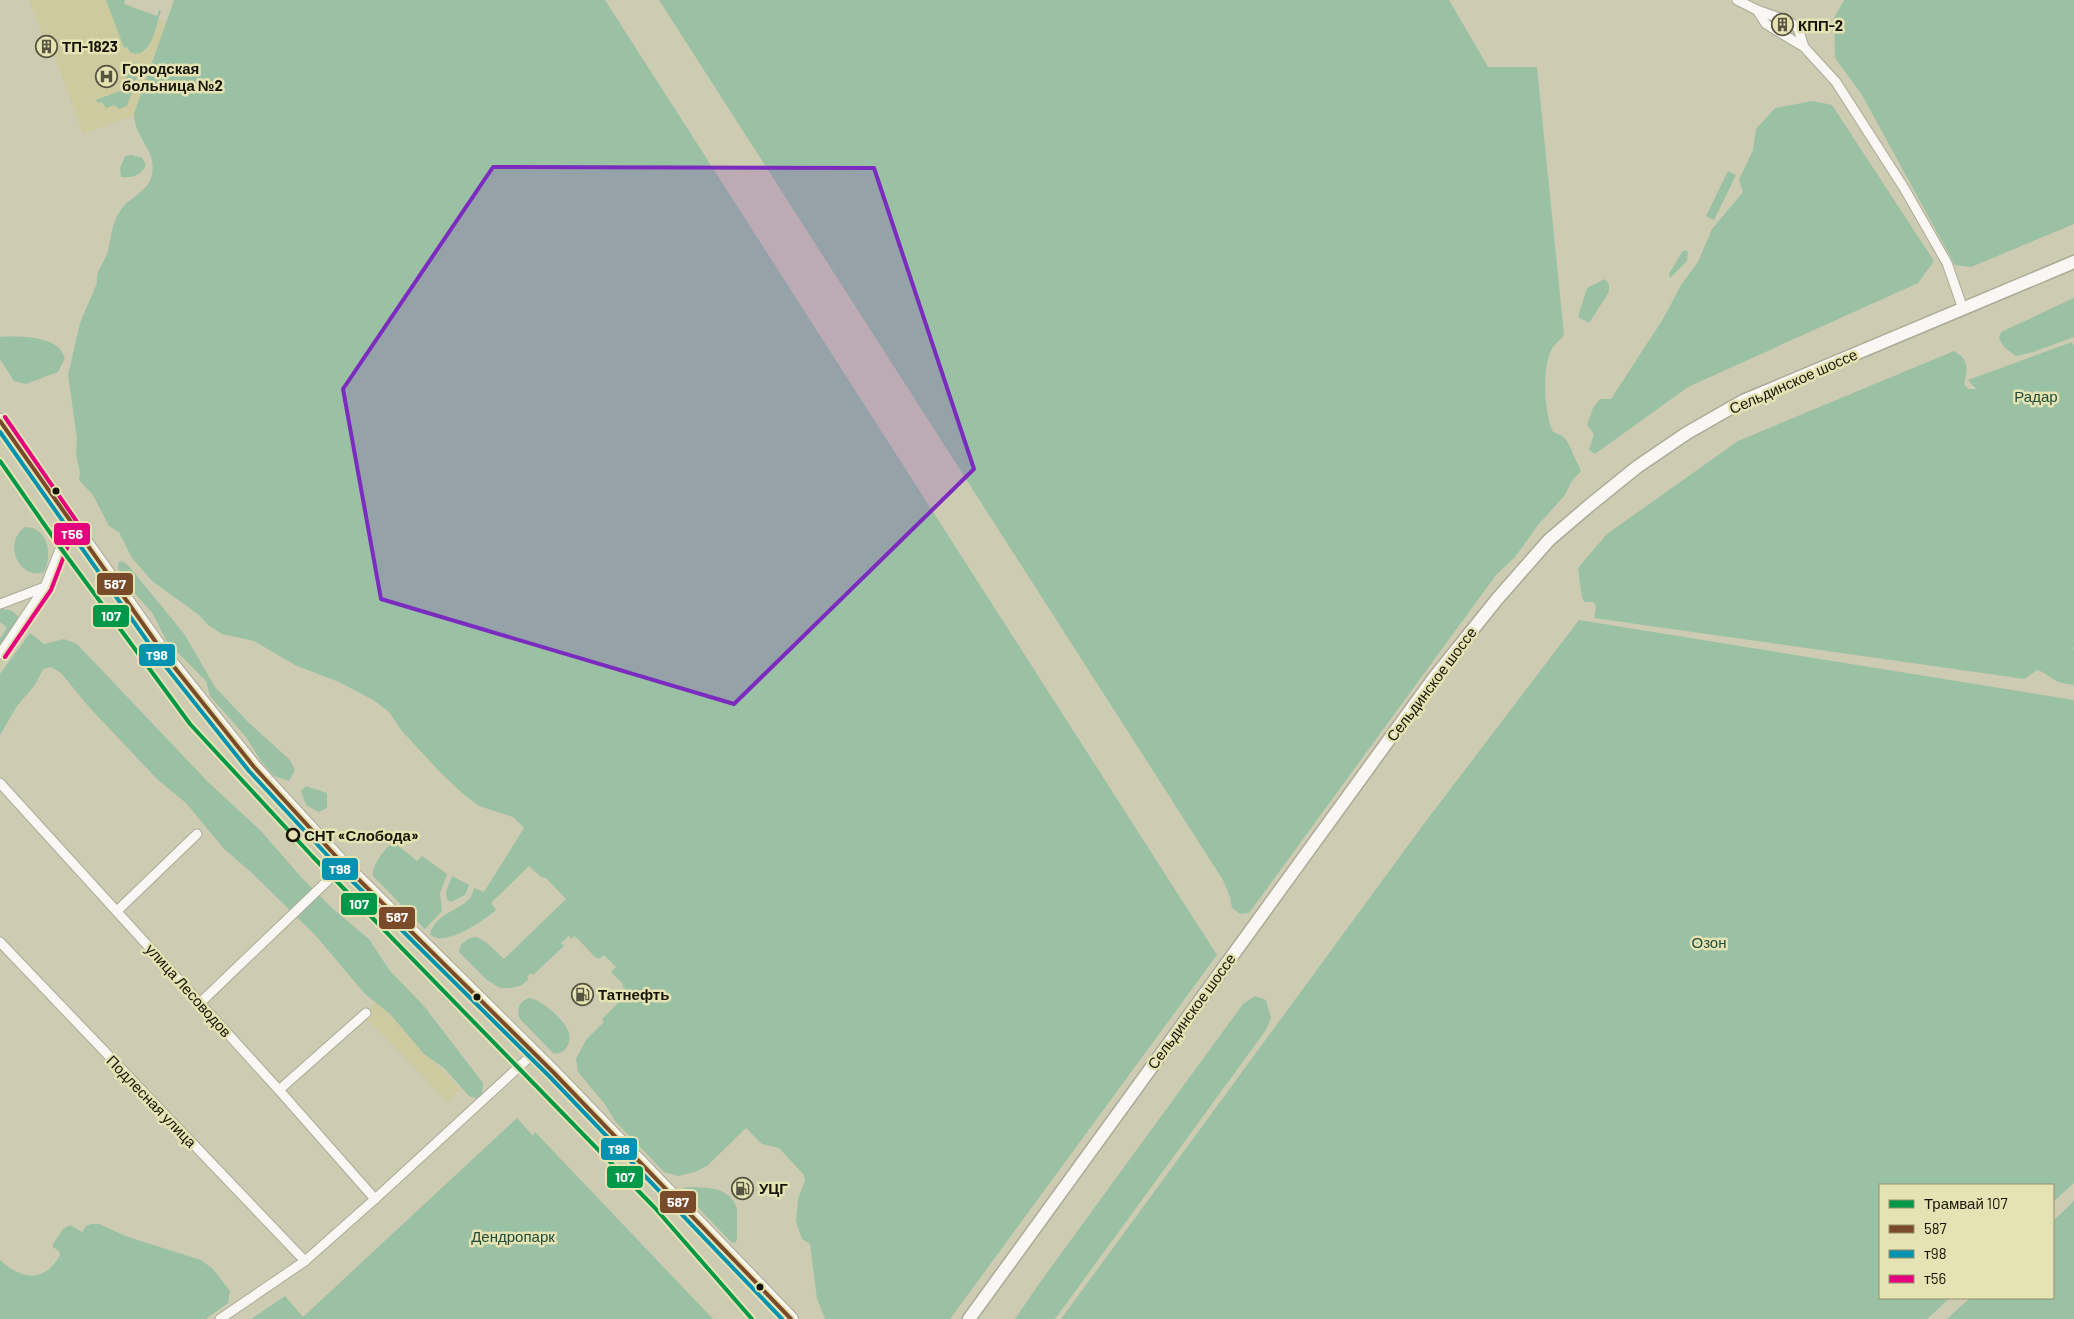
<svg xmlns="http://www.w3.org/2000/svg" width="2074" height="1319" viewBox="0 0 2074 1319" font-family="Barlow,sans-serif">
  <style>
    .built { fill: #cecaa0 }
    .green { fill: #9bc1a4 }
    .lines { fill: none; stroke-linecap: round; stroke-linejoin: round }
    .street-casing { stroke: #acaa96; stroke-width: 11 }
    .secondary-casing { stroke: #acaa96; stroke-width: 15 }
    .primary-casing { stroke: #acaa96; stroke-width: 16 }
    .street { stroke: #f8f7f3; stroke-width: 9 }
    .secondary { stroke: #f8f7f3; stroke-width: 12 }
    .primary { stroke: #f8f7f3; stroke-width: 14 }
    .bus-1-casing { stroke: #e5e2b3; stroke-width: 8 }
    .bus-2-casing { stroke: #e5e2b3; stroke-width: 8 }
    .bus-3-casing { stroke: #e5e2b3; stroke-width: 8 }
    .bus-1 { stroke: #7a4b2a; stroke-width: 4 }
    .bus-2 { stroke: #0393b0; stroke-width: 4 }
    .bus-3 { stroke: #e5007d; stroke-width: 4 }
    .tram-1-casing { stroke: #e5e2b3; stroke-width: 8 }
    .tram-1 { stroke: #029849; stroke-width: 4 }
    .marked { fill: #7b2cbf; fill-opacity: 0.2; stroke: #7b2cbf; stroke-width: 4; stroke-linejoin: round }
    .bus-dot { fill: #171505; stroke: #e5e2b3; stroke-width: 2 }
    .stop-dot { fill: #e5e2b3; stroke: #171505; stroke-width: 2.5 }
    .labels { text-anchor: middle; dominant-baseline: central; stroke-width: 5; stroke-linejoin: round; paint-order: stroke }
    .poi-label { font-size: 15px; font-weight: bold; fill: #171505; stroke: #e5e2b3; text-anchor: start }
    .street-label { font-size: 15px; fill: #171505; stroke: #e5e2b3 }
    .park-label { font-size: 15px; fill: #1e4c39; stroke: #e5e2b3 }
    .stop-label { font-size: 15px; font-weight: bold; fill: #171505; stroke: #e5e2b3; text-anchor: start }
    .line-badge { stroke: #e5e2b3; stroke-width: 2 }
    .badge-label { font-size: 14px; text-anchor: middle; font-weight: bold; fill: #fff }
  </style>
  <rect width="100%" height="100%" fill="#cdcbb1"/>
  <g class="built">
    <polygon points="29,0 123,0 124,5 169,23 135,115 83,134 48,38 44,39"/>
    <polygon points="377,1002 460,1089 447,1102 364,1015"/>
  </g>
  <g class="green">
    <path d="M106,0h19l-1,4 33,12 2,-6 2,1c-5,14 -8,42 -26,43l-5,-2 -3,-5 -3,1z"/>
    <path d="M174,0h431l612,955 -267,364h-125l-8,-20 -7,-55 -8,-5 -6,-18 2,-22 7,-18 -1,-6 -25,-27 -17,-4 -16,-16 -39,38 -12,6 -17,4 -14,-4 -49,-51 -11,-18 -26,-31 -2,-13 10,-19 18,-18 -2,-3 24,-24v-5l-4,-4 1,-2 -12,-12 5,-5 -12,-12 -5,4 -4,-2 -20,-21 -4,3 -2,-3 -8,7 3,3 -31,29 -2,-2 -4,4 2,2 -7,6 -10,3h-12l-13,-8 -28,-28c0,-9 10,-15 18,-15l10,6 17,16 62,-60 -20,-21 -5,-1 -12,-11 -38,37 5,7c-11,10 -53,39 -66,24 6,-21 27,-22 39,-35 3,-2 4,-8 5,-11l10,4 40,-64 -11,-11 -34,-11 -17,-13 -23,-22 -37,-40 -13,-19 -14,-11 -36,-19 -42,-16 -43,-25 -32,-7 -14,-9 -9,-10 -47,-34 -20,-23 -13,-26 -10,-6 -16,-31 -14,-15 1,-8 -4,-17 1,-17 -9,-63 12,-52 17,-40c-2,-12 8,-21 11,-32 3,-14 4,-28 12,-40 9,-14 29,-19 32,-37 5,-24 -17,-34 -18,-60z"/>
    <path d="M659,0h790l39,67h49l27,268c-3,4 -8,8 -11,12 -12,18 -9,66 0,85 14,4 16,12 21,24 2,6 5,9 7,15l-10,11 -6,13 -27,30 -23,32 -19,18 -247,338 -9,1 -8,-6 -2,-11 -7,-17z"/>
    <polygon points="1844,0 2074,0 2074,224 1971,267 1955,265 1862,95 1835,58 1834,18"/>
    <polygon points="133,62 141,66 127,106 119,109 114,105 106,108 102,102 99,103 95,100 129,88 121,64"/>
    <polygon points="1813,101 1832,105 1934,261 1918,283 1688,387 1595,454 1589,450 1594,434 1587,425 1593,408 1600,399 1611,399 1663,319 1681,285 1698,262 1712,229 1743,192 1739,180 1753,150 1756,129 1775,108"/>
    <path d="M132,155l10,3 4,7c-5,11 -14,13 -25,12l-1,-9 5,-12z"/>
    <polygon points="1728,171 1736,175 1714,220 1706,216"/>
    <polygon points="1685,250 1688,252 1687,261 1670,278 1669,274 1682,252"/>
    <polygon points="1605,279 1609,285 1609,292 1589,323 1578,317 1587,288"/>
    <polygon points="2074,298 2074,337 2033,352 2016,356 2004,347 1999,338 2001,332"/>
    <path d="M0,337c17,-1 44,-1 58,10 3,2 5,8 7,11l-7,14 -32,12 -12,-3 -14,-22z"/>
    <path d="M2072,342l2,4v302l-3,-1 3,2v36c-7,-1 -15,-2 -21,-6 -6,-4 -9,-7 -16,-9l-12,9 -431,-61 2,-10 -2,-6h-9l-3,-4 -4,-30 29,-34 131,-93 216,-90c15,8 14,18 10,33l4,5h8l-8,-9z"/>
    <path d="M25,527c23,0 28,28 19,45 -23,9 -43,-28 -19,-45z"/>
    <polygon points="122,561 128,565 185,635 215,687 248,722 290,760 295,770 289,781 274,776 261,761 246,737 210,696 206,681 167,642 153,614 130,588 118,568 118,563"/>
    <path d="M0,609c9,0 17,2 19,11l-19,30v-12l7,-10 -7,-6z"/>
    <polygon points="1579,620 2074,700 2074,1183 2053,1202 2053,1185 1880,1185 1880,1298 1950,1298 1927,1319 1061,1319 1423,825"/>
    <polygon points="30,633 44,644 64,639 77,644 208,782 261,831 301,877 332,908 369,939 390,971 424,1006 483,1083 482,1095 476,1098 469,1096 444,1068 424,1054 390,1014 365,994 316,936 251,872 224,849 186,803 157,779 89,707 61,673 51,667 43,669 35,685 17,706 0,735 0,674"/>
    <polygon points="306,786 327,793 327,808 319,812 306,805 301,791"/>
    <path d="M394,842l23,19 5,-5 25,18 -7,19 2,18 -17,18 -52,-53c-1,-11 12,-29 21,-34z"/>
    <polygon points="452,876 469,885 465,895 451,902 447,900 446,892"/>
    <polygon points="1255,996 1266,1000 1271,1018 1266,1030 1055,1319 1015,1319 1041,1281 1243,1004"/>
    <path d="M529,998c12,1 37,23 40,35 3,10 -5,23 -16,20l-33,-34c-4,-9 -1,-18 9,-21z"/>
    <polygon points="517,1118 533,1136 535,1132 713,1319 251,1319 285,1296 303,1317"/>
    <path d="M685,1187c19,1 44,-2 52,21v31l-1,3 -4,1 -49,-51z"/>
    <polygon points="2074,1201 2074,1319 1947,1319 1970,1298 2053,1298 2053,1221"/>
    <path d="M91,1224h8l29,13 73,23 12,9 17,22 -2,12 -22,16h-206v-59c21,20 45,23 60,-5l-1,-4 -6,-4v-3l10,-15 7,-4 12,7 4,-6z"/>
  </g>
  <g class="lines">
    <defs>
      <g id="street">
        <polyline points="1737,0 1757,10 1788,21 1798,28 1804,47 1836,82 1904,188 1947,263 1963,309"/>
        <polyline points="1757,10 1766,24 1804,47"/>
        <polyline points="0,604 45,587"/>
        <polyline points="0,654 45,587 71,522"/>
        <polyline points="0,783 279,1090 375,1199"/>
        <polyline points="117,911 197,834"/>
        <polyline points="0,942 305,1261"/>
        <polyline points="200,1003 344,865"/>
        <polyline points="279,1090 366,1013"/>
        <polyline points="220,1319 305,1261 375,1199 534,1053"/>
      </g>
      <polyline id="secondary" points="969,1319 1433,679 1498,598 1549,540 1590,505 1637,467 1687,433 1743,401 2074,262"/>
      <polyline id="primary" points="0,421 167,658 254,767 344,865 554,1073 791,1319"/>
    </defs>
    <use href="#street" class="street-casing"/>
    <use href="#secondary" class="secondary-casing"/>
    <use href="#primary" class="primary-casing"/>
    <use href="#street" class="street"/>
    <use href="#secondary" class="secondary"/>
    <use href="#primary" class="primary"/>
    <defs>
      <polyline id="bus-1" points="0,421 167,658 254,767 344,865 554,1073 791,1319"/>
      <polyline id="bus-2" points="0,432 162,662 249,771 340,869 550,1077 782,1319"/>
      <polyline id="bus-3" points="5,417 77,522 51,590 5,657"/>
    </defs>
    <use href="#bus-1" class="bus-1-casing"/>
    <use href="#bus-2" class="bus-2-casing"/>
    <use href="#bus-3" class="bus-3-casing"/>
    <use href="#bus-1" class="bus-1"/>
    <use href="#bus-2" class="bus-2"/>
    <use href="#bus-3" class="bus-3"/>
    <defs>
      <polyline id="tram-1" points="0,461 60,547 190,724 313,857 655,1208 752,1319"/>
    </defs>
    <use href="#tram-1" class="tram-1-casing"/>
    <use href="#tram-1" class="tram-1"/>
  </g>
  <path class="marked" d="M493,167l381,1 100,301 -240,235 -353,-105 -38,-210z"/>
  <defs>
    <symbol id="building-ring" viewBox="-11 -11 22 22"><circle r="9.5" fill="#e5e2b3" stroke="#575541" stroke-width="1.5"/><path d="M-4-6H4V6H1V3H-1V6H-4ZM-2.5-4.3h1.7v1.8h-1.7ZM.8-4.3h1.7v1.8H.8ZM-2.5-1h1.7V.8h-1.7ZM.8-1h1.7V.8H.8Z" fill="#575541"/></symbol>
    <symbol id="hospital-ring" viewBox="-11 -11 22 22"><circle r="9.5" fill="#e5e2b3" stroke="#575541" stroke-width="1.5"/><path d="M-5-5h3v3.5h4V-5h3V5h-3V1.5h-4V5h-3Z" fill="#575541"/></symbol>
    <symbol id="fuel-ring" viewBox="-11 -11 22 22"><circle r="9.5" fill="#e5e2b3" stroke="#575541" stroke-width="1.5"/><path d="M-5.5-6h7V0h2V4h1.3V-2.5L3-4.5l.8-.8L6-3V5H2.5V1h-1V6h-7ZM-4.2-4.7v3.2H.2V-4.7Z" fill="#575541"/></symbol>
  </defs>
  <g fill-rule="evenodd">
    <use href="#building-ring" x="1770" y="12" width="25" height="25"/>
    <use href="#building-ring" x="34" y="34" width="25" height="25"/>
    <use href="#hospital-ring" x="94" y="64" width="25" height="25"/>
    <use href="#fuel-ring" x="570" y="982" width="25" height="25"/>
    <use href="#fuel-ring" x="730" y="1176" width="25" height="25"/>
  </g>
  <g class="bus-dot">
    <circle cx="56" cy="491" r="4.5"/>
    <circle cx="477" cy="997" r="4.5"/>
    <circle cx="760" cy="1287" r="4.5"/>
  </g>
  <circle class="stop-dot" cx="293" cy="835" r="6"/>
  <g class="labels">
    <g class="poi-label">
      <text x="1798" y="25">КПП-2</text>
      <text x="62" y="46">ТП-1823</text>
      <text x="122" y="68">Городская<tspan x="122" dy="17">больница №2</tspan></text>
      <text x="598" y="994">Татнефть</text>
      <text x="759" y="1188">УЦГ</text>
    </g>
    <g class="street-label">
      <text transform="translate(1793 381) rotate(-24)">Сельдинское шоссе</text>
      <text transform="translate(1431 684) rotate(-53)">Сельдинское шоссе</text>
      <text transform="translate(189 990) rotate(48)">улица Лесоводов</text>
      <text transform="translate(1191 1011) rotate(-54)">Сельдинское шоссе</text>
      <text transform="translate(152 1101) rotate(46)">Подлесная улица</text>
    </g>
    <g class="park-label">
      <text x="2036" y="396">Радар</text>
      <text x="1709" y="942">Озон</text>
      <text x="513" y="1236">Дендропарк</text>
    </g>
    <g class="stop-label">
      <text x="304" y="835">СНТ «Слобода»</text>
    </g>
  </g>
  <g class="line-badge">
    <rect x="53" y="522" width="38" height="24" rx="5" fill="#e5007d"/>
    <rect x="96" y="572" width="38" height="24" rx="5" fill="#7a4b2a"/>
    <rect x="92" y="604" width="38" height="24" rx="5" fill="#029849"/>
    <rect x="138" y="643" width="38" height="24" rx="5" fill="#0393b0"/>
    <rect x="321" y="857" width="38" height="24" rx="5" fill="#0393b0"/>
    <rect x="340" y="892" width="38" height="24" rx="5" fill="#029849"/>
    <rect x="378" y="906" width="38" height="24" rx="5" fill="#7a4b2a"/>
    <rect x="600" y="1137" width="38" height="24" rx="5" fill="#0393b0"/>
    <rect x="606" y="1165" width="38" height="24" rx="5" fill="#029849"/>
    <rect x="659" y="1190" width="38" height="24" rx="5" fill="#7a4b2a"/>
  </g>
  <g class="badge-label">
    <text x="72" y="539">т56</text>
    <text x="115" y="589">587</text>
    <text x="111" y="621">107</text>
    <text x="157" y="660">т98</text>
    <text x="340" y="874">т98</text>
    <text x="359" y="909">107</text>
    <text x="397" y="922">587</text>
    <text x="619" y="1154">т98</text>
    <text x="625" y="1182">107</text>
    <text x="678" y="1207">587</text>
  </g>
  <rect x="1879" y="1184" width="175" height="115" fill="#e5e2b3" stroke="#93906d"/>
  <rect x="1889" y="1200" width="25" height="8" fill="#029849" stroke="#93906d"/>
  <text x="1924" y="1209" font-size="15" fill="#171505">Трамвай 107</text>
  <rect x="1889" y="1225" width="25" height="8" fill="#7a4b2a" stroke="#93906d"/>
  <text x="1924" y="1234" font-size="15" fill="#171505">587</text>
  <rect x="1889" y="1250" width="25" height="8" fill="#0393b0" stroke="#93906d"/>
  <text x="1924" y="1259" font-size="15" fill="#171505">т98</text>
  <rect x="1889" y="1275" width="25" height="8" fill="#e5007d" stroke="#93906d"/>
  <text x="1924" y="1284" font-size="15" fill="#171505">т56</text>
</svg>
